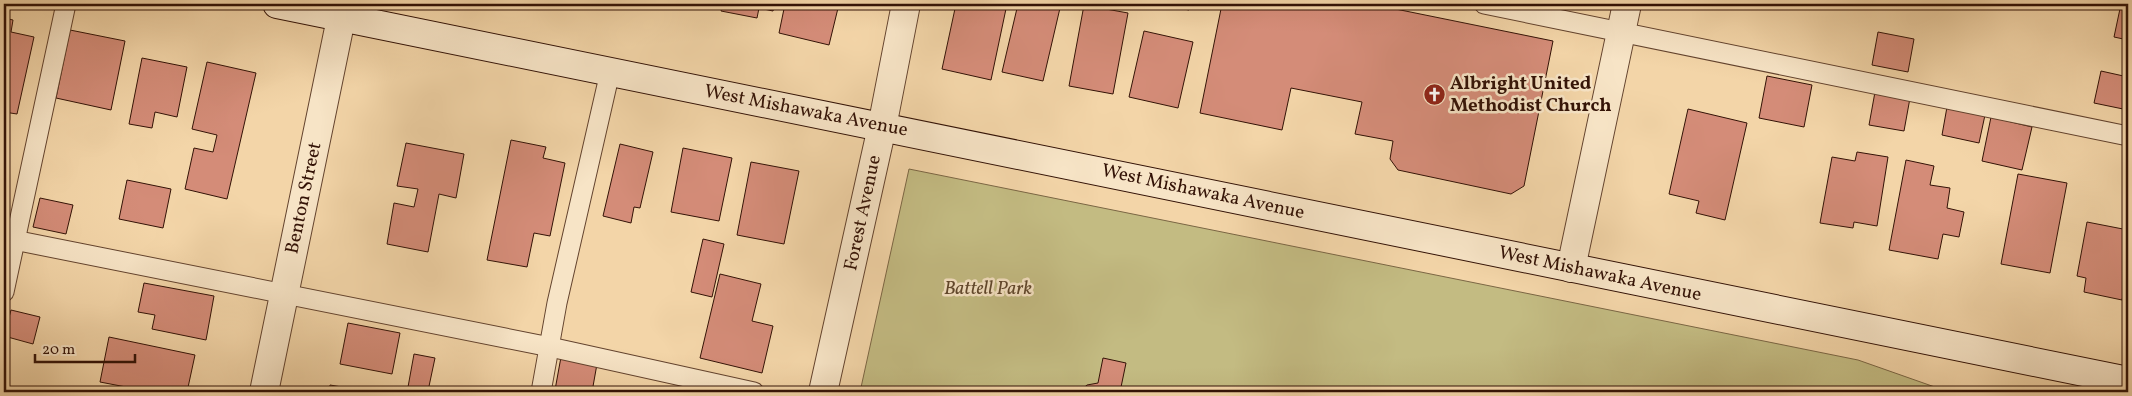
<svg xmlns="http://www.w3.org/2000/svg" width="2132" height="396" viewBox="0 0 2132 396" font-family="Vollkorn,serif">
  <style>
    .green { fill: #c3bb82; stroke: #7b6644 }
    .building { fill: #d48c78; stroke: #331206 }
    .lines { fill: none; stroke-linecap: round; stroke-linejoin: round }
    .lane-casing { stroke: #63432e; stroke-width: 21 }
    .street-casing { stroke: #63432e; stroke-width: 30 }
    .secondary-casing { stroke: #331206; stroke-width: 30 }
    .lane { stroke: #f7e4c6; stroke-width: 19 }
    .street { stroke: #f7e4c6; stroke-width: 28 }
    .secondary { stroke: #f7e4c6; stroke-width: 28 }
    .labels { text-anchor: middle; dominant-baseline: central; stroke-width: 5; stroke-linejoin: round; paint-order: stroke }
    .poi-label { font-size: 19px; font-weight: bold; fill: #331206; stroke: #f7e4c6; text-anchor: start }
    .street-label { font-size: 19px; fill: #331206; stroke: #f7e4c6 }
    .park-label { font-size: 19px; font-style: italic; fill: #5e452b; stroke: #f7e4c6 }
  </style>
  <rect width="100%" height="100%" fill="#f3d5a8"/>
  <filter id="stains"><feTurbulence type="fractalNoise" baseFrequency=".004" numOctaves="4"/><feColorMatrix values="0 0 0 0 .2 0 0 0 0 .09 0 0 0 0 .02 0 0 0 .5 -.17"/></filter>
  <radialGradient id="worn" r=".72"><stop offset=".6" stop-color="#630" stop-opacity="0"/><stop offset="1" stop-color="#630" stop-opacity=".3"/></radialGradient>
  <polygon class="green" points="909,169 1858,360 1949,392 860,392"/>
  <g class="building">
    <polygon points="723,4 775,4 773,11 759,8 757,18 721,11"/>
    <polygon points="785,4 839,4 829,45 779,33"/>
    <polygon points="956,4 1007,4 991,80 942,69"/>
    <polygon points="1018,4 1041,4 1060,8 1043,81 1002,72"/>
    <polygon points="1157,4 1190,4 1189,10"/>
    <polygon points="1222,4 1371,4 1553,41 1524,186 1511,194 1398,170 1390,159 1393,141 1355,134 1362,102 1291,88 1282,130 1200,113"/>
    <polygon points="2121,4 2128,4 2128,40 2114,37"/>
    <polygon points="1084,5 1128,13 1113,94 1069,86"/>
    <polygon points="4,18 13,20 11,32 34,37 17,114 4,112"/>
    <polygon points="70,30 125,41 111,110 56,98"/>
    <polygon points="1144,31 1193,42 1178,108 1129,97"/>
    <polygon points="1878,32 1914,39 1908,72 1872,65"/>
    <polygon points="142,58 187,67 177,117 155,112 152,128 129,124"/>
    <polygon points="207,62 256,73 227,199 185,189 194,148 213,152 217,135 192,129"/>
    <polygon points="2101,71 2128,77 2128,110 2094,103"/>
    <polygon points="1767,76 1812,85 1804,127 1759,118"/>
    <polygon points="1875,92 1910,98 1904,131 1869,125"/>
    <polygon points="1947,107 1985,115 1979,143 1942,135"/>
    <polygon points="1688,109 1747,123 1725,220 1696,213 1699,201 1669,194"/>
    <polygon points="1991,117 2032,127 2022,170 1982,161"/>
    <polygon points="511,140 546,147 543,158 565,163 550,236 534,233 527,267 487,260"/>
    <polygon points="406,143 464,154 456,198 439,194 428,252 387,244 394,203 414,207 418,189 397,186"/>
    <polygon points="620,144 653,152 640,208 634,207 631,223 603,216"/>
    <polygon points="683,148 732,158 719,221 671,212"/>
    <polygon points="1857,152 1888,157 1877,226 1854,222 1853,228 1820,223 1832,157 1855,161"/>
    <polygon points="1906,160 1934,166 1930,185 1950,188 1947,208 1964,212 1959,237 1943,234 1938,259 1889,250"/>
    <polygon points="751,162 799,171 784,244 737,235"/>
    <polygon points="2018,174 2067,183 2050,273 2001,264"/>
    <polygon points="127,180 171,189 163,228 119,219"/>
    <polygon points="40,198 73,205 66,234 33,227"/>
    <polygon points="2087,222 2128,230 2128,270 2122,300 2084,292 2086,278 2077,276"/>
    <polygon points="703,239 724,244 712,297 691,292"/>
    <polygon points="720,274 761,284 752,321 773,326 762,373 700,358"/>
    <polygon points="144,283 214,296 206,340 152,329 155,315 138,312"/>
    <polygon points="11,310 40,317 33,344 4,336"/>
    <polygon points="348,323 400,333 392,374 340,364"/>
    <polygon points="109,337 195,355 187,392 152,392 100,382"/>
    <polygon points="414,354 435,358 428,391 408,387"/>
    <polygon points="561,357 597,364 592,392 555,390"/>
    <polygon points="1103,358 1126,363 1120,392 1079,392 1087,385 1098,383"/>
    <polygon points="330,385 371,392 329,392"/>
  </g>
  <g class="lines">
    <defs>
      <g id="lane">
        <polyline points="1484,4 2128,136"/>
        <polyline points="4,238 550,347 754,392"/>
        <polyline points="4,292 66,4"/>
        <polyline points="541,392 557,303 610,72"/>
      </g>
      <g id="street">
        <polyline points="1571,268 1627,4"/>
        <polyline points="264,392 344,4"/>
        <polyline points="823,392 882,127 906,4"/>
      </g>
      <polyline id="secondary" points="277,4 2128,381"/>
    </defs>
    <use href="#lane" class="lane-casing"/>
    <use href="#street" class="street-casing"/>
    <use href="#secondary" class="secondary-casing"/>
    <use href="#lane" class="lane"/>
    <use href="#street" class="street"/>
    <use href="#secondary" class="secondary"/>
  </g>
  <defs>
    <symbol id="church-disc" viewBox="-11 -11 22 22"><circle r="9.5" fill="#8f2418" stroke="#f7e4c6"/><path d="M-1.2-6h2.4v3.5h3.3v2.4h-3.3V6h-2.4V-.1h-3.3v-2.4h3.3Z" fill="#fff"/></symbol>
  </defs>
  <g fill-rule="evenodd">
    <use href="#church-disc" x="1422" y="82" width="25" height="25"/>
  </g>
  <g class="labels">
    <g class="poi-label">
      <text x="1450" y="84">Albright United<tspan x="1450" dy="22">Methodist Church</tspan></text>
    </g>
    <g class="street-label">
      <text transform="translate(806 111) rotate(11)">West Mishawaka Avenue</text>
      <text transform="translate(1203 192) rotate(12)">West Mishawaka Avenue</text>
      <text transform="translate(304 198) rotate(-78)">Benton Street</text>
      <text transform="translate(863 213) rotate(-78)">Forest Avenue</text>
      <text transform="translate(1600 274) rotate(12)">West Mishawaka Avenue</text>
    </g>
    <g class="park-label">
      <text x="988" y="289">Battell Park</text>
    </g>
  </g>
  <rect width="2132" height="396" fill="none" stroke="#f3d5a8" stroke-width="20"/>
  <rect x="5" y="5" width="2122" height="386" fill="none" stroke="#331206" stroke-width="2.5"/>
  <rect x="10" y="10" width="2112" height="376" fill="none" stroke="#331206"/>
  <path d="M35 354v8h100v-8" fill="none" stroke="#331206" stroke-width="2.5"/>
  <text x="42" y="354" font-size="15" fill="#331206" stroke="#f7e4c6" stroke-width="4" paint-order="stroke">20 m</text>
  <rect width="100%" height="100%" filter="url(#stains)"/>
  <rect width="100%" height="100%" fill="url(#worn)"/>
</svg>
